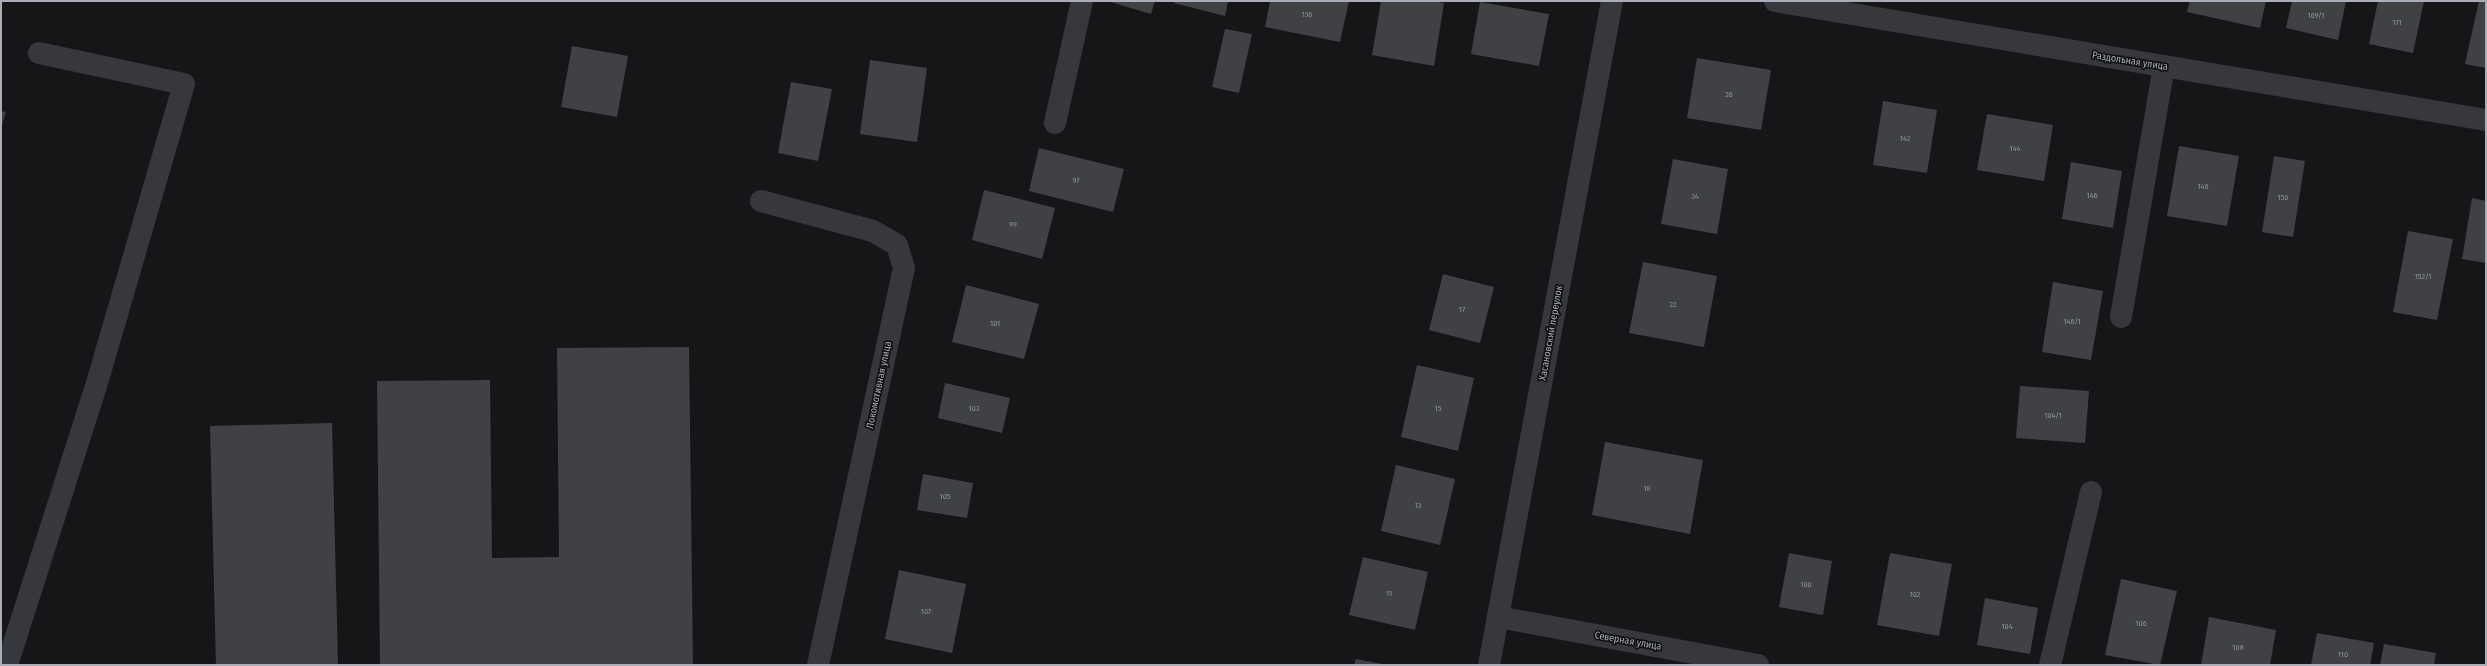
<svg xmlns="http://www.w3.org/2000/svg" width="2487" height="666" viewBox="0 0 2487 666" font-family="'Fira Sans Condensed',sans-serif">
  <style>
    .building { fill: #404145 }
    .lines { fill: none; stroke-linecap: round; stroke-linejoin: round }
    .lane { stroke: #37383d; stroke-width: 22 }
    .street { stroke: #37383d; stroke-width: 22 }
    .labels { text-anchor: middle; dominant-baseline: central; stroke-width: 3.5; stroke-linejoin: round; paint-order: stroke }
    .number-label { font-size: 8px; fill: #8e929b }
    .street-label { font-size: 10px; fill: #a8adb8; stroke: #111113 }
  </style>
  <rect width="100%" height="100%" fill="#161618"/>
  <g class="building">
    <polygon points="1107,1 1155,1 1151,14"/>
    <polygon points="1174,1 1228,1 1225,16 1174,3"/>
    <polygon points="1270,1 1349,1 1340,42 1265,27"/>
    <polygon points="1381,1 1430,1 1444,3 1434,66 1372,55"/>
    <polygon points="2190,1 2266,1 2260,28 2187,12"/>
    <polygon points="2292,1 2346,1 2338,40 2286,28"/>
    <polygon points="2378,1 2424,1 2413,53 2369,44"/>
    <polygon points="2479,1 2486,1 2486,68 2465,64"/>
    <polygon points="1480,2 1549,14 1539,66 1471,54"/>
    <polygon points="1225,29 1252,34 1239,93 1212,87"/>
    <polygon points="572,46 628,56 617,117 561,107"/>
    <polygon points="1697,58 1771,70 1761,130 1687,118"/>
    <polygon points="870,60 927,68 917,142 860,134"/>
    <polygon points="791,82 832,89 818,161 778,153"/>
    <polygon points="1883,101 1937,110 1927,173 1873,165"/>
    <polygon points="1,111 6,112 1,128"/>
    <polygon points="1987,114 2053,125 2044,181 1977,170"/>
    <polygon points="2179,146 2239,156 2227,226 2167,216"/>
    <polygon points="1039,148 1124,169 1113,212 1029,191"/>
    <polygon points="2274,156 2305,161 2293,237 2262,232"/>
    <polygon points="1673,159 1728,169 1717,234 1661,224"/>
    <polygon points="2071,162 2122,171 2113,228 2062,219"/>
    <polygon points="984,190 1055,208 1042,259 972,240"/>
    <polygon points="2472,198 2486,201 2486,263 2462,259"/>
    <polygon points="2408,231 2453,239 2437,320 2393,312"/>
    <polygon points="1643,262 1717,276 1704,347 1629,333"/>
    <polygon points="1443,274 1494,287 1480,343 1429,330"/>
    <polygon points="2053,282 2103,291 2091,360 2042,352"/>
    <polygon points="966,285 1039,304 1024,359 952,342"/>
    <polygon points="689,347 693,665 380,665 377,381 490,380 492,558 559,557 557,348"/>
    <polygon points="1417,365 1474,378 1458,451 1401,437"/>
    <polygon points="945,383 1010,398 1002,433 938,418"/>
    <polygon points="2020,386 2089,391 2085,443 2016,438"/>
    <polygon points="332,423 338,664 216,665 210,426"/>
    <polygon points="1605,442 1703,460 1690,534 1592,515"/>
    <polygon points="1396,465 1455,479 1440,545 1381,531"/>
    <polygon points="923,474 973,483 967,518 917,510"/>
    <polygon points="1789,553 1832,561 1823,615 1779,607"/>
    <polygon points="1890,553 1952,564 1939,636 1877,625"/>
    <polygon points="1363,557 1428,572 1415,630 1349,615"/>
    <polygon points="899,570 966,584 952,653 885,639"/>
    <polygon points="2121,579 2177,591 2160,665 2105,655"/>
    <polygon points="1985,598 2038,608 2030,654 1977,645"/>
    <polygon points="2209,617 2276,630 2270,665 2201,665"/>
    <polygon points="2317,633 2374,643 2370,665 2311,665"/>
    <polygon points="2384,644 2436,653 2434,665 2380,665"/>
    <polygon points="1356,659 1382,664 1382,665 1354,665"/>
  </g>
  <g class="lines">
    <g class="lane">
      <polyline points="1055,123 1082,1"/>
      <polyline points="2121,317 2164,66"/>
      <polyline points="7,665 97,383 184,84 39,53"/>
      <polyline points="2050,665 2091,492"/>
    </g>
    <g class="street">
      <polyline points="1775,1 2486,120"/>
      <polyline points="761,201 873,231 897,245 904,268 818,665"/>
      <polyline points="1498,617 1758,665"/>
      <polyline points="1489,665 1612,1"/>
    </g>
  </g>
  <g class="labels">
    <g class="number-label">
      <text x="1307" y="14">136</text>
      <text x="2316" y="15">169/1</text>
      <text x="2397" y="22">171</text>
      <text x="1729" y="94">26</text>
      <text x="1905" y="138">142</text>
      <text x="2015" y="148">144</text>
      <text x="1076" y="180">97</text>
      <text x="2203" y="186">148</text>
      <text x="2092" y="195">146</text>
      <text x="1695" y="196">24</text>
      <text x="2283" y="197">150</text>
      <text x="1013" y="224">99</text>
      <text x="2423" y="276">152/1</text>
      <text x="1673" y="304">22</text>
      <text x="1462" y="309">17</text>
      <text x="2072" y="321">146/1</text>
      <text x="995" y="323">101</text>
      <text x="974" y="408">103</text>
      <text x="1438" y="408">15</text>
      <text x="2053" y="415">104/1</text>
      <text x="1647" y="488">18</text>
      <text x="945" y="496">105</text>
      <text x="1418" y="505">13</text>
      <text x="1806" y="584">100</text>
      <text x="1389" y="593">11</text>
      <text x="1915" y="594">102</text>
      <text x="926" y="611">107</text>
      <text x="2141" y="623">106</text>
      <text x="2007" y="626">104</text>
      <text x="2238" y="647">108</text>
      <text x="2343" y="654">110</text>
    </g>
    <g class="street-label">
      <text transform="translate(2130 61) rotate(9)">Раздольная улица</text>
      <text transform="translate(1551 333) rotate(-80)">Хасановский переулок</text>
      <text transform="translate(879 385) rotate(-78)">Локомотивная улица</text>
      <text transform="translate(1628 641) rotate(10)">Северная улица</text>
    </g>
  </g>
  <rect width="2487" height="666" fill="none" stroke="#a8adb8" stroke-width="4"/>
</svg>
